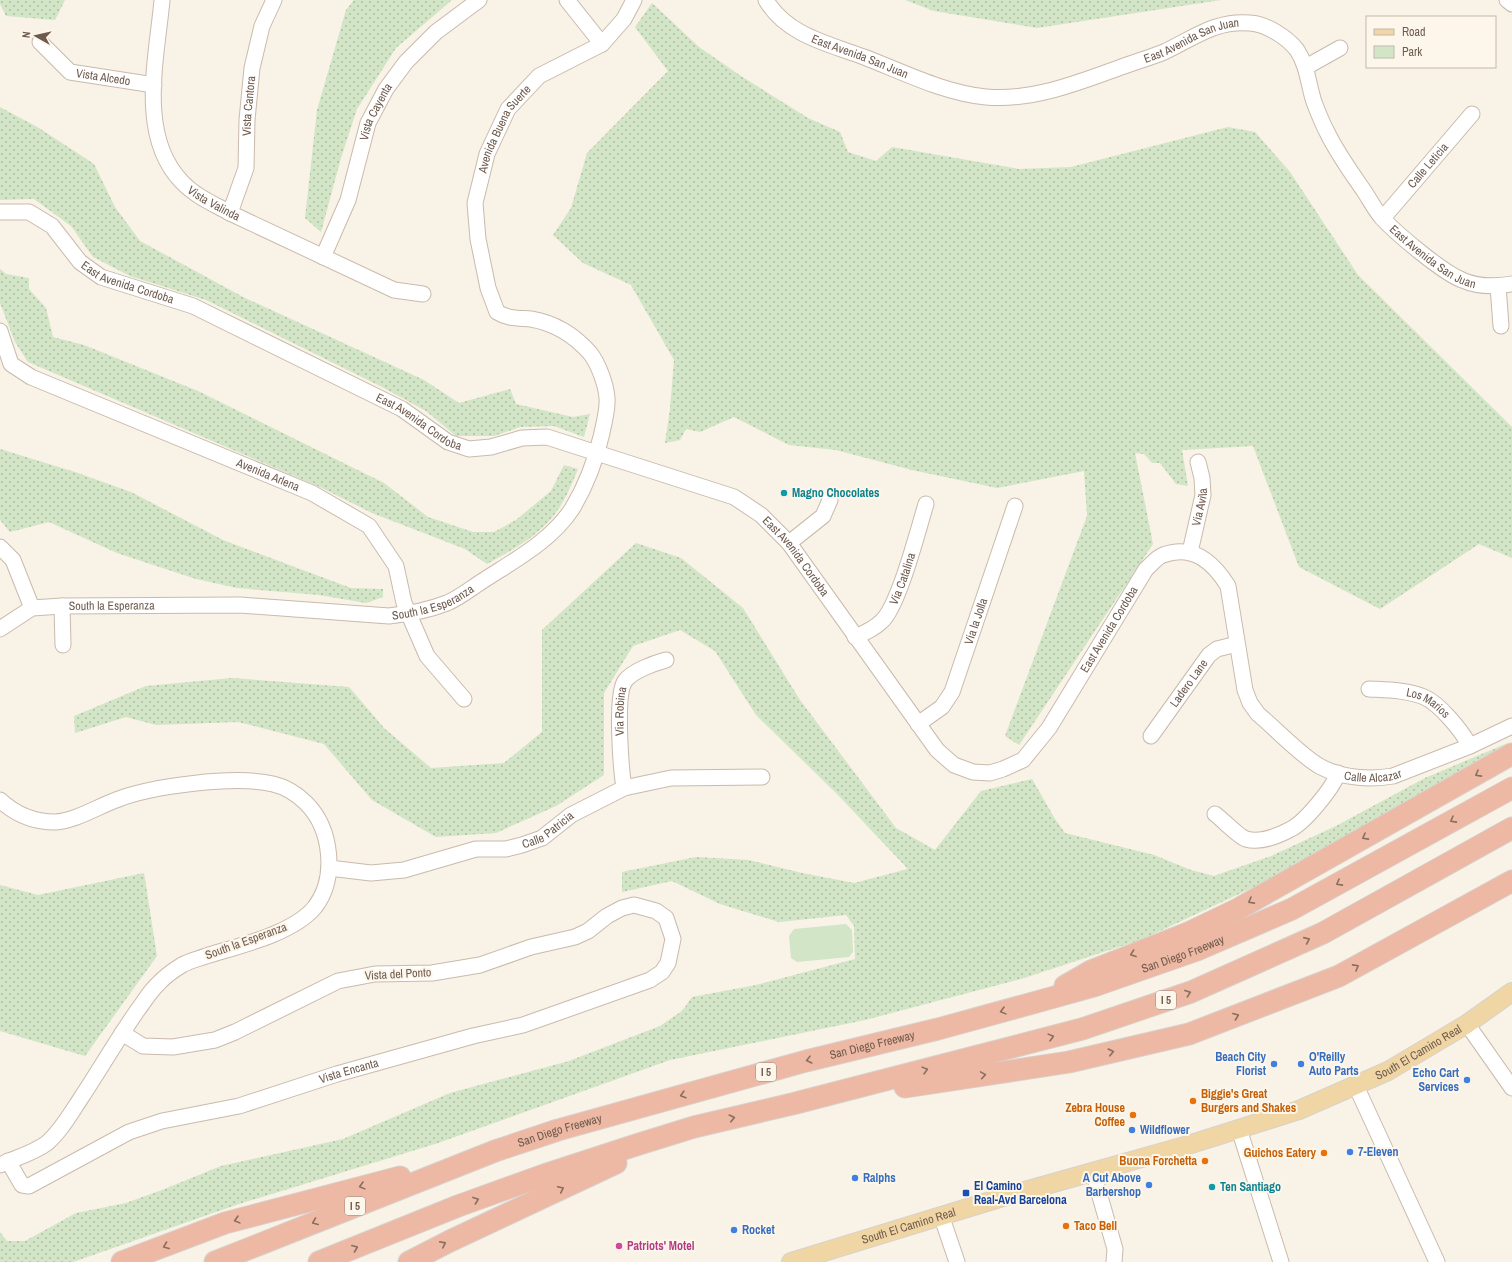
<svg xmlns="http://www.w3.org/2000/svg" width="1512" height="1262" viewBox="0 0 1512 1262" font-family="'Archivo Narrow',sans-serif">
  <style>
    .grass { fill: url(#grass-dots) }
    .park { fill: #d2e5c6 }
    .lines { fill: none; stroke-linecap: round; stroke-linejoin: round }
    .minor-casing { stroke: #c9baad; stroke-width: 17 }
    .major-casing { stroke: #d7d1cd; stroke-width: 20 }
    .highway-casing { stroke: #d7d1cd; stroke-width: 23 }
    .minor { stroke: #fff; stroke-width: 15 }
    .major { stroke: #f1d6a5; stroke-width: 18 }
    .highway { stroke: #edb8a4; stroke-width: 21 }
    .oneway { stroke: #886e5f }
    .culture-dot { fill: #0f9aa8; stroke: #fdf6eb; stroke-width: 1.5 }
    .shop-dot { fill: #3f7fe0; stroke: #fdf6eb; stroke-width: 1.5 }
    .food-dot { fill: #e8710a; stroke: #fdf6eb; stroke-width: 1.5 }
    .transit-dot { fill: #1a4fb4; stroke: #fdf6eb; stroke-width: 1.5 }
    .hotel-dot { fill: #d1479c; stroke: #fdf6eb; stroke-width: 1.5 }
    .labels { text-anchor: middle; dominant-baseline: central; stroke-width: 4; stroke-linejoin: round; paint-order: stroke }
    .shield { fill: #fdf6eb; stroke: #9a8a7d; stroke-width: 1 }
    .shield-label { font-size: 11px; font-weight: bold; fill: #6f5b4e }
    .street-label { font-size: 12px; fill: #6f5b4e; stroke: #fdf6eb }
    .culture-label { font-size: 12px; font-weight: bold; fill: #0d838f; stroke: #fdf6eb; text-anchor: start }
    .shop-label { font-size: 12px; font-weight: bold; fill: #366cbe; stroke: #fdf6eb; text-anchor: start }
    .food-label { font-size: 12px; font-weight: bold; fill: #c56008; stroke: #fdf6eb; text-anchor: end }
    .transit-label { font-size: 12px; font-weight: bold; fill: #164399; stroke: #fdf6eb; text-anchor: start }
    .hotel-label { font-size: 12px; font-weight: bold; fill: #b23c85; stroke: #fdf6eb; text-anchor: start }
  </style>
  <defs>
    <pattern id="grass-dots" width="8" height="8" patternUnits="userSpaceOnUse"><rect width="8" height="8" fill="#d2e5c6"/><path d="M2 2h.1M6 6h.1" fill="none" stroke="#afbda3" stroke-width="1.8" stroke-linecap="round"/></pattern>
  </defs>
  <rect width="100%" height="100%" fill="#f9f2e6"/>
  <g class="grass">
    <polygon points="0,0 65,0 55,20 6,16 0,4"/>
    <polygon points="354,0 452,0 396,48 357,109 341,158 321,232 305,218 317,110 346,10"/>
    <polygon points="905,0 1221,0 1037,28 934,11"/>
    <polygon points="652,3 699,47 741,76 808,118 840,132 848,152 876,161 892,147 1019,169 1071,167 1228,127 1255,132 1290,172 1358,275 1512,427 1512,558 1479,544 1380,609 1299,567 1253,446 1182,450 1188,486 1176,484 1160,463 1152,463 1144,454 1135,453 1153,544 1019,745 1005,736 1087,516 1084,471 997,488 912,470 836,450 789,445 734,417 700,432 686,429 680,440 665,443 670,409 674,360 631,285 583,263 553,235 571,208 587,153 668,71 635,27"/>
    <polygon points="0,107 39,128 94,164 115,207 140,241 245,298 424,380 459,403 510,389 516,404 573,417 590,414 584,437 554,426 520,427 494,436 456,436 426,411 382,387 206,300 130,276 93,257 71,226 34,199 0,200"/>
    <path d="M0,269l6,5 23,4v11l17,19 7,29 31,8 114,46 186,92 44,34 45,15h21l22,-12 35,-29 13,-26 14,4c-7,17 -15,37 -28,51 -17,19 -41,32 -63,44l-22,-15 -93,-36 -50,-25 -294,-126 -13,-20 -15,-39z"/>
    <polygon points="0,449 75,472 131,492 223,540 351,588 383,589 383,597 366,603 319,595 237,588 196,579 117,553 49,522 10,532 0,520"/>
    <polygon points="636,543 681,558 743,608 800,700 896,828 935,850 981,791 1032,779 1055,819 1065,833 1154,855 1191,870 1214,876 1271,856 1336,826 1425,778 1510,742 1473,769 1275,877 1143,939 1021,979 865,1020 670,1060 438,1143 239,1204 73,1262 0,1262 0,1232 7,1241 25,1241 76,1213 126,1203 162,1190 221,1166 343,1139 450,1093 569,1061 660,1026 682,1011 692,997 756,985 855,959 854,926 846,915 779,922 720,904 672,881 622,892 622,872 696,857 749,860 802,873 854,883 908,869 837,794 756,715 715,651 680,630 633,646 604,693 604,775 556,806 496,833 436,837 372,800 324,744 238,722 156,725 126,717 75,733 74,716 146,686 232,678 349,687 384,728 431,768 504,763 542,732 542,630"/>
    <polygon points="144,873 157,956 85,1056 0,1031 0,885 38,895"/>
  </g>
  <polygon class="park" points="846,924 852,930 853,952 849,957 797,962 791,958 789,936 794,929"/>
  <g class="lines">
    <defs>
      <g id="minor">
        <path id="s1" d="M162,0c-5,57 -25,136 20,182 13,14 32,22 48,31l164,77 29,4"/>
        <polyline points="567,0 602,44"/>
        <path id="s2" d="M766,0c20,35 63,44 98,57 39,15 80,36 122,40 45,4 89,-13 130,-28 16,-6 33,-11 48,-17 30,-14 51,-32 86,-29 16,1 37,14 47,27 11,17 11,34 17,52 4,10 8,21 13,30 10,21 24,40 37,59 6,9 11,19 18,27 15,16 60,54 80,62 16,7 33,7 50,4"/>
        <polyline points="1507,0 1512,4"/>
        <path id="s3" d="M40,42l30,30 84,13"/>
        <polyline points="1306,67 1340,48"/>
        <path id="s4" d="M0,212h29l23,14 28,36 21,15 92,29 209,103 46,33 21,7 22,-2 31,-9 25,-1 187,60 27,18 28,28 148,207 17,15 19,7 17,1 13,-4 20,-9 26,-32 97,-159c5,-4 11,-12 17,-14 30,-11 50,7 65,31l17,104 5,13 8,11c17,14 44,43 63,53 21,11 49,13 72,9l77,-30 42,-20"/>
        <path id="s5" d="M230,213l16,-45 1,-48 5,-52 10,-42 12,-26"/>
        <path id="s6" d="M1383,218l89,-104"/>
        <path id="s7" d="M323,257l25,-57 20,-77 18,-34 20,-27 30,-30 43,-32"/>
        <polyline points="1498,286 1501,326"/>
        <path id="s8" d="M0,331l11,33 20,13 281,116 57,33 27,40 8,37 23,53 37,43"/>
        <polyline points="789,543 823,516 830,500"/>
        <polyline points="0,547 13,560 32,608"/>
        <path id="s9" d="M1190,552l13,-57 -1,-17 -4,-16"/>
        <polyline points="62,606 63,645"/>
        <path id="s10" d="M0,629l32,-21 30,-2 178,-1 149,11c19,-2 40,-6 58,-13 12,-5 23,-14 34,-21 32,-21 69,-40 91,-73 14,-23 24,-50 30,-76 2,-11 6,-24 5,-35 -1,-14 -9,-35 -17,-45 -16,-18 -35,-30 -59,-34 -13,-1 -23,0 -34,-7l-9,-24 -10,-49 -3,-36 12,-49 21,-45 31,-33 63,-32 22,-25 10,-19"/>
        <path id="s11" d="M855,637c10,-4 19,-8 27,-16 17,-16 36,-91 44,-117"/>
        <path id="s12" d="M1369,689c18,1 38,1 55,8 16,7 37,33 46,49"/>
        <path id="s13" d="M918,724l24,-17 10,-15 63,-186"/>
        <path id="s14" d="M1151,736l58,-81 8,-6 20,-5"/>
        <path id="s15" d="M624,788c-3,-19 -9,-93 1,-107 7,-10 30,-18 41,-21"/>
        <path d="M0,800c15,14 34,22 55,22 20,-1 42,-15 61,-22 35,-14 120,-25 157,-16 13,3 24,10 33,19 26,26 31,75 9,104 -22,27 -77,39 -109,49 -8,3 -17,5 -24,9 -8,5 -18,12 -24,19 -8,7 -14,18 -21,27 -20,29 -37,58 -56,87 -10,15 -20,33 -34,45 -13,10 -32,15 -47,22"/>
        <path d="M1215,814c7,5 24,23 31,25 14,4 32,-3 45,-10 14,-7 42,-41 47,-56"/>
        <path id="s16" d="M329,868l42,5 33,-3 72,-21h30l16,-4 20,-7 29,-23 53,-27 47,-10 91,-1"/>
        <polyline points="1467,1024 1512,1088"/>
        <polyline points="1356,1086 1437,1262"/>
        <polyline points="1239,1129 1281,1262"/>
        <path id="s17" d="M8,1161l14,24 7,1 100,-54 33,-11 77,-15 98,-32 136,-38 50,-11 127,-45 12,-8 6,-9 5,-24 -7,-21 -10,-7 -22,-6 -12,3 -15,8 -19,15 -13,6 -44,10 -51,18 -48,8 -57,1 -37,7 -103,51 -20,8 -42,7 -30,-1 -21,-13"/>
        <polyline points="1093,1172 1115,1249 1114,1262"/>
        <polyline points="941,1215 957,1262"/>
      </g>
      <g id="major">
        <path id="s18" d="M791,1262l209,-64 188,-53 111,-35 89,-39 79,-47 45,-32"/>
      </g>
      <g id="highway">
        <polyline points="1065,986 1091,971 1188,933 1238,909 1512,754"/>
        <polyline points="905,1087 1069,1062 1189,1034 1339,976 1512,881"/>
        <polyline points="122,1262 225,1223 400,1177"/>
        <path id="s19" d="M215,1262l280,-111 63,-21 248,-69 132,-32 102,-28 54,-15 103,-36 95,-41 220,-121"/>
        <polyline points="319,1262 458,1206 544,1175 636,1145 694,1127 792,1104 1082,1029 1191,992 1323,933 1512,828"/>
        <polyline points="409,1262 450,1241 616,1163"/>
      </g>
    </defs>
    <use href="#minor" class="minor-casing"/>
    <use href="#major" class="major-casing"/>
    <use href="#highway" class="highway-casing"/>
    <use href="#minor" class="minor"/>
    <use href="#major" class="major"/>
    <use href="#highway" class="highway"/>
  </g>
  <defs><path id="oneway-chevron" d="M-2-3.5L2.5 0L-2 3.5" fill="none" stroke-width="1.6" stroke-linecap="round" stroke-linejoin="round"/></defs>
  <g class="oneway">
    <use href="#oneway-chevron" transform="translate(1478 774) rotate(151)"/>
    <use href="#oneway-chevron" transform="translate(1453 820) rotate(151)"/>
    <use href="#oneway-chevron" transform="translate(1365 837) rotate(151)"/>
    <use href="#oneway-chevron" transform="translate(1339 883) rotate(151)"/>
    <use href="#oneway-chevron" transform="translate(1251 901) rotate(151)"/>
    <use href="#oneway-chevron" transform="translate(1307 940) rotate(-24)"/>
    <use href="#oneway-chevron" transform="translate(1133 954) rotate(160)"/>
    <use href="#oneway-chevron" transform="translate(1356 967) rotate(-29)"/>
    <use href="#oneway-chevron" transform="translate(1188 993) rotate(-20)"/>
    <use href="#oneway-chevron" transform="translate(1003 1011) rotate(165)"/>
    <use href="#oneway-chevron" transform="translate(1236 1016) rotate(-21)"/>
    <use href="#oneway-chevron" transform="translate(1051 1037) rotate(-15)"/>
    <use href="#oneway-chevron" transform="translate(1111 1052) rotate(-13)"/>
    <use href="#oneway-chevron" transform="translate(809 1060) rotate(166)"/>
    <use href="#oneway-chevron" transform="translate(925 1070) rotate(-15)"/>
    <use href="#oneway-chevron" transform="translate(983 1075) rotate(-9)"/>
    <use href="#oneway-chevron" transform="translate(683 1095) rotate(164)"/>
    <use href="#oneway-chevron" transform="translate(732 1118) rotate(-13)"/>
    <use href="#oneway-chevron" transform="translate(362 1186) rotate(165)"/>
    <use href="#oneway-chevron" transform="translate(561 1189) rotate(-25)"/>
    <use href="#oneway-chevron" transform="translate(476 1200) rotate(-20)"/>
    <use href="#oneway-chevron" transform="translate(237 1220) rotate(165)"/>
    <use href="#oneway-chevron" transform="translate(315 1222) rotate(158)"/>
    <use href="#oneway-chevron" transform="translate(443 1244) rotate(-27)"/>
    <use href="#oneway-chevron" transform="translate(166 1246) rotate(159)"/>
    <use href="#oneway-chevron" transform="translate(355 1248) rotate(-22)"/>
  </g>
  <g class="culture-dot">
    <circle cx="784" cy="493" r="4"/>
    <circle cx="1212" cy="1187" r="4"/>
  </g>
  <g class="shop-dot">
    <circle cx="1274" cy="1064" r="4"/>
    <circle cx="1301" cy="1064" r="4"/>
    <circle cx="1467" cy="1080" r="4"/>
    <circle cx="1132" cy="1130" r="4"/>
    <circle cx="1350" cy="1152" r="4"/>
    <circle cx="855" cy="1178" r="4"/>
    <circle cx="1149" cy="1185" r="4"/>
    <circle cx="734" cy="1230" r="4"/>
  </g>
  <g class="food-dot">
    <circle cx="1193" cy="1101" r="4"/>
    <circle cx="1133" cy="1115" r="4"/>
    <circle cx="1324" cy="1153" r="4"/>
    <circle cx="1205" cy="1161" r="4"/>
    <circle cx="1066" cy="1226" r="4"/>
  </g>
  <rect class="transit-dot" x="962" y="1189" width="8" height="8" rx="2"/>
  <circle class="hotel-dot" cx="619" cy="1246" r="4"/>
  <g class="labels">
    <g class="shield">
      <rect x="1156" y="991" width="20" height="18" rx="3"/>
      <rect x="756" y="1063" width="20" height="18" rx="3"/>
      <rect x="345" y="1197" width="20" height="18" rx="3"/>
    </g>
    <g class="shield-label">
      <text x="1166" y="1000">I 5</text>
      <text x="766" y="1072">I 5</text>
      <text x="355" y="1206">I 5</text>
    </g>
    <g class="street-label">
      <text stroke="none"><textPath href="#s2" startOffset="460">East Avenida San Juan</textPath></text>
      <text stroke="none"><textPath href="#s2" startOffset="112">East Avenida San Juan</textPath></text>
      <text stroke="none"><textPath href="#s3" startOffset="76">Vista Alcedo</textPath></text>
      <text stroke="none"><textPath href="#s5" startOffset="110">Vista Cantora</textPath></text>
      <text stroke="none"><textPath href="#s7" startOffset="155">Vista Cayenta</textPath></text>
      <text stroke="none"><textPath href="#s10" startOffset="1076">Avenida Buena Suerte</textPath></text>
      <text stroke="none"><textPath href="#s6" startOffset="69">Calle Leticia</textPath></text>
      <text stroke="none"><textPath href="#s1" startOffset="228">Vista Valinda</textPath></text>
      <text stroke="none"><textPath href="#s2" startOffset="832">East Avenida San Juan</textPath></text>
      <text stroke="none"><textPath href="#s4" startOffset="154">East Avenida Cordoba</textPath></text>
      <text stroke="none"><textPath href="#s4" startOffset="478">East Avenida Cordoba</textPath></text>
      <text stroke="none"><textPath href="#s8" startOffset="315">Avenida Arlena</textPath></text>
      <text stroke="none"><textPath href="#s9" startOffset="46">Via Avila</textPath></text>
      <text stroke="none"><textPath href="#s4" startOffset="898">East Avenida Cordoba</textPath></text>
      <text stroke="none"><textPath href="#s11" startOffset="79">Via Catalina</textPath></text>
      <text stroke="none"><textPath href="#s10" startOffset="442">South la Esperanza</textPath></text>
      <text stroke="none"><textPath href="#s10" startOffset="118">South la Esperanza</textPath></text>
      <text stroke="none"><textPath href="#s13" startOffset="122">Via la Jolla</textPath></text>
      <text stroke="none"><textPath href="#s4" startOffset="1390">East Avenida Cordoba</textPath></text>
      <text stroke="none"><textPath href="#s14" startOffset="65">Ladero Lane</textPath></text>
      <text stroke="none"><textPath href="#s12" startOffset="62">Los Marios</textPath></text>
      <text stroke="none"><textPath href="#s15" startOffset="77">Via Robina</textPath></text>
      <text stroke="none"><textPath href="#s4" startOffset="1831">Calle Alcazar</textPath></text>
      <text stroke="none"><textPath href="#s16" startOffset="227">Calle Patricia</textPath></text>
      <text transform="translate(246 941) rotate(-20)">South la Esperanza</text>
      <text stroke="none"><textPath href="#s19" startOffset="1017">San Diego Freeway</textPath></text>
      <text transform="translate(398 974) rotate(-3)">Vista del Ponto</text>
      <text stroke="none"><textPath href="#s19" startOffset="693">San Diego Freeway</textPath></text>
      <text stroke="none"><textPath href="#s18" startOffset="663">South El Camino Real</textPath></text>
      <text stroke="none"><textPath href="#s17" startOffset="377">Vista Encanta</textPath></text>
      <text stroke="none"><textPath href="#s19" startOffset="369">San Diego Freeway</textPath></text>
      <text stroke="none"><textPath href="#s18" startOffset="123">South El Camino Real</textPath></text>
    </g>
    <g class="culture-label">
      <text x="792" y="493">Magno Chocolates</text>
      <text x="1220" y="1187">Ten Santiago</text>
    </g>
    <g class="shop-label">
      <text x="1266" y="1057" text-anchor="end">Beach City<tspan x="1266" dy="14">Florist</tspan></text>
      <text x="1309" y="1057">O'Reilly<tspan x="1309" dy="14">Auto Parts</tspan></text>
      <text x="1459" y="1073" text-anchor="end">Echo Cart<tspan x="1459" dy="14">Services</tspan></text>
      <text x="1140" y="1130">Wildflower</text>
      <text x="1358" y="1152">7-Eleven</text>
      <text x="863" y="1178">Ralphs</text>
      <text x="1141" y="1178" text-anchor="end">A Cut Above<tspan x="1141" dy="14">Barbershop</tspan></text>
      <text x="742" y="1230">Rocket</text>
    </g>
    <g class="food-label">
      <text x="1201" y="1094" text-anchor="start">Biggie's Great<tspan x="1201" dy="14">Burgers and Shakes</tspan></text>
      <text x="1125" y="1108">Zebra House<tspan x="1125" dy="14">Coffee</tspan></text>
      <text x="1316" y="1153">Guichos Eatery</text>
      <text x="1197" y="1161">Buona Forchetta</text>
      <text x="1074" y="1226" text-anchor="start">Taco Bell</text>
    </g>
    <g class="transit-label">
      <text x="974" y="1186">El Camino<tspan x="974" dy="14">Real-Avd Barcelona</tspan></text>
    </g>
    <g class="hotel-label">
      <text x="627" y="1246">Patriots' Motel</text>
    </g>
  </g>
  <rect x="1366" y="16" width="130" height="52" fill="#fdf6eb" stroke="#c4b8ac"/>
  <rect x="1374" y="29" width="20" height="6" fill="#f1d6a5" stroke="#c4b8ac"/>
  <text x="1402" y="36" font-size="12" fill="#6f5b4e">Road</text>
  <rect x="1374" y="46" width="20" height="12" fill="#d2e5c6" stroke="#c4b8ac"/>
  <text x="1402" y="56" font-size="12" fill="#6f5b4e">Park</text>
  <g transform="translate(36 36) rotate(278)" stroke="#fdf6eb" stroke-width="3" paint-order="stroke">
  <path d="M0-3L7 15L0 10L-7 15Z" fill="#6f5b4e"/>
  <text y="-6" font-size="11" font-weight="bold" text-anchor="middle" fill="#6f5b4e">N</text>
  </g>
</svg>
